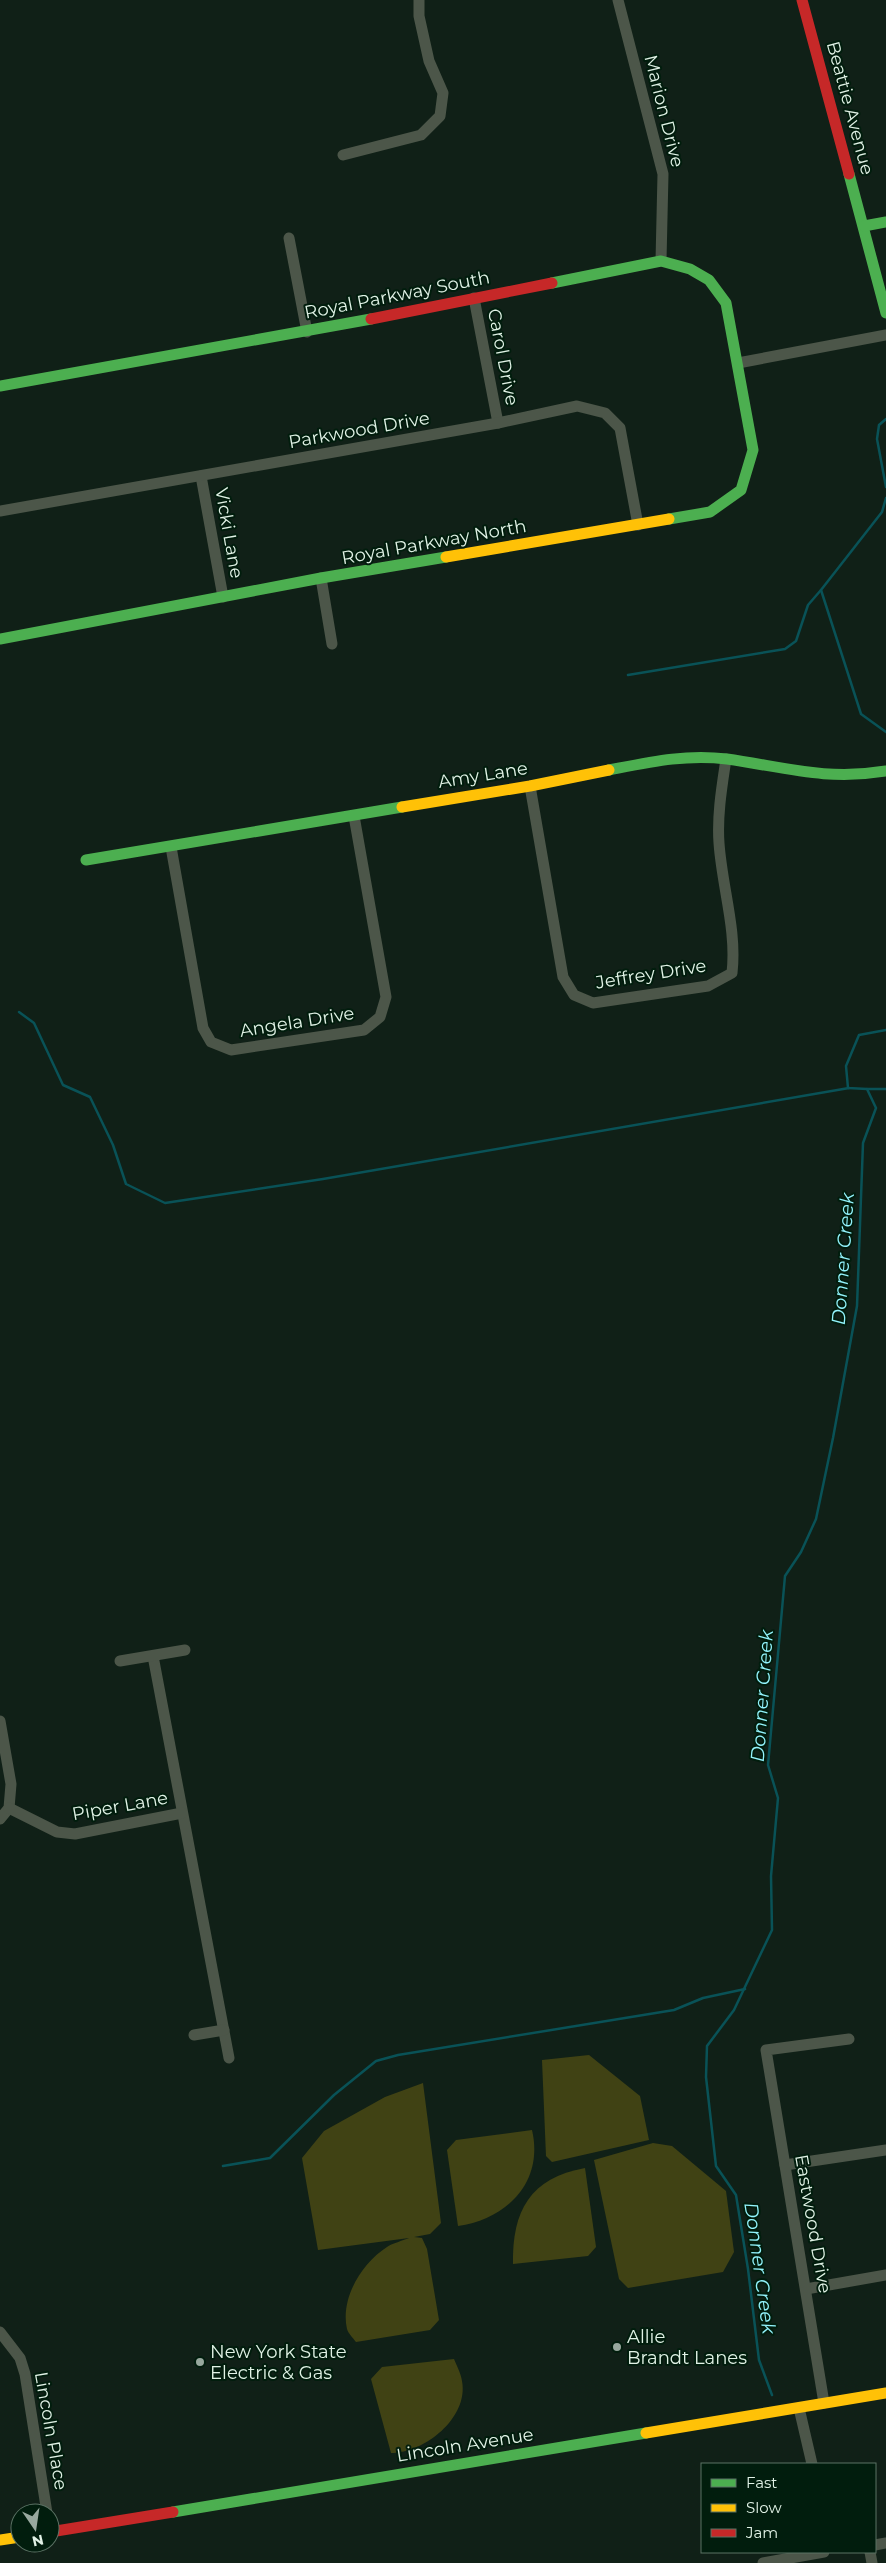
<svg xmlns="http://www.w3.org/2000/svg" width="886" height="2563" viewBox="0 0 886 2563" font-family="Montserrat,sans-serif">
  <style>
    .green { fill: #404214 }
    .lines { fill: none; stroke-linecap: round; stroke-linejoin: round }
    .stream { stroke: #095257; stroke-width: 2.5 }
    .street { stroke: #4c5649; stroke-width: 11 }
    .fast { stroke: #4caf50; stroke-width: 11 }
    .slow { stroke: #ffc107; stroke-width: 11 }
    .jam { stroke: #c62828; stroke-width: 11 }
    .poi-dot { fill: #98a89e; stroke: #011d0d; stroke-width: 2 }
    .labels { text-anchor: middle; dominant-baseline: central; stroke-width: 4; stroke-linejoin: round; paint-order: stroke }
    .street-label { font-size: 18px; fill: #e1f2e6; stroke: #011d0d }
    .poi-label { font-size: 18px; fill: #e1f2e6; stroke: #011d0d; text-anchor: start }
    .water-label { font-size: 19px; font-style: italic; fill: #93f4fd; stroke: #011d0d }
  </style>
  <rect width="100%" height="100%" fill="#102017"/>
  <g class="green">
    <polygon points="589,2055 640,2096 649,2140 552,2162 546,2156 542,2060"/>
    <path d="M423,2083l18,140 -11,11 -16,3 8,1 5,11 12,71 -9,10 -74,12c-3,-4 -8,-9 -9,-13 -7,-31 15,-66 40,-82 6,-4 15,-6 22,-9l-91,12 -16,-92 22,-27 61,-34z"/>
    <path d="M532,2130c12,52 -25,89 -74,96l-11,-76 9,-10z"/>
    <polygon points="653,2143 672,2146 726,2191 734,2252 723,2272 628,2288 619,2279 594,2160"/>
    <path d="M585,2168l11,79 -8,9 -75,8c-1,-53 17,-86 72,-96z"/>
    <path d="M454,2359c3,7 7,15 8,22 7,37 -38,72 -71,72l-20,-74 11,-12z"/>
  </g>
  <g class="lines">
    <g class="stream">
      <polyline points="886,419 879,425 877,439 886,487"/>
      <polyline points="886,498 882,512 821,590 861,714 886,732"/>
      <polyline points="628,675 785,649 796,641 808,605 821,590"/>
      <polyline points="19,1012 34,1023 63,1085 90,1097 113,1145 126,1184 165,1203 323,1179 849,1088"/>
      <polyline points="867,1089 886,1089"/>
      <polyline points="223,2166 270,2158 334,2095 376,2061 398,2055 674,2010 703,1998 745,1989"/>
      <polyline points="772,2395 759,2360 748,2269 736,2195 716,2166 706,2077 707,2046 734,2010 772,1930 771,1876 778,1798 768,1765 785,1576 801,1552 816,1519 833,1438 857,1306 863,1143 876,1108 867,1089 848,1088 846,1066 859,1035 886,1030"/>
    </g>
    <g class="street">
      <polyline points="618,0 663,174 661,261"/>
      <polyline points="343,155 421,135 440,116 443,93 429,61 419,16 419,0"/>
      <polyline points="289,238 307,332"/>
      <polyline points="474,298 498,423"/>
      <polyline points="738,363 886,335"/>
      <polyline points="201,476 223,597"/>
      <polyline points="0,511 498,423 577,406 605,413 620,428 638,525"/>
      <polyline points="321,578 332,644"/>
      <path d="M530,786l33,191 11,18 19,8 115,-17 24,-13c5,-43 -10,-86 -13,-130 -2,-28 3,-57 7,-84"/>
      <polyline points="171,847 203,1028 211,1042 231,1050 364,1030 380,1017 386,997 354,816"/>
      <polyline points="153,1656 229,2058"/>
      <polyline points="120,1661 185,1650"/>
      <polyline points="0,1721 11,1784 9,1808 0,1819"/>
      <polyline points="9,1808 57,1832 75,1834 182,1813"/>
      <polyline points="194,2035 224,2030"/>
      <polyline points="785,2165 886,2150"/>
      <polyline points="806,2289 886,2275"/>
      <polyline points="0,2332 20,2358 25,2374 47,2513"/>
      <polyline points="824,2403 766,2050 849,2039"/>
      <polyline points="799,2408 812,2464"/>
      <polyline points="875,2545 886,2543"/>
      <polyline points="870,2552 872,2563"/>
      <polyline points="763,2563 824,2552"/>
    </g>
    <g class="fast">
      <polyline points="849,174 886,313"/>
      <polyline points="864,226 886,222"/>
      <polyline points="552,283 661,261 690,269 709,280 726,303 753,450 741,490 710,512 669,519"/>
      <polyline points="0,386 371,319"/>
      <polyline points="0,639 321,578 446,557"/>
      <path d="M609,770c41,-8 76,-16 118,-11 57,8 99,22 159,12"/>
      <polyline points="86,860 402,807"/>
      <polyline points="173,2512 646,2433"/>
    </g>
    <g class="slow">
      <polyline points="446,557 669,519"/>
      <polyline points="402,807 530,786 609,770"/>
      <polyline points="646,2433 886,2393"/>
      <polyline points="0,2540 20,2537"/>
    </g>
    <g class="jam">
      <polyline points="802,0 849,174"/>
      <polyline points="371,319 552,283"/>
      <polyline points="50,2532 173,2512"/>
    </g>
  </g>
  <g class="poi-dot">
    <circle cx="617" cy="2347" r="5"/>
    <circle cx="200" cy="2362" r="5"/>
  </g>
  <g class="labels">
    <g class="street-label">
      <text transform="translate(850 108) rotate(75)">Beattie Avenue</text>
      <text transform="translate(664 111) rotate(76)">Marion Drive</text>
      <text transform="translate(397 295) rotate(-11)">Royal Parkway South</text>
      <text transform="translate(503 357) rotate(79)">Carol Drive</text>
      <text transform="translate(359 430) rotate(-10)">Parkwood Drive</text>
      <text transform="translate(229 533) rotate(80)">Vicki Lane</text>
      <text transform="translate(434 542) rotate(-10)">Royal Parkway North</text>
      <text transform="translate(483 775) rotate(-9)">Amy Lane</text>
      <text transform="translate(651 974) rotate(-9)">Jeffrey Drive</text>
      <text transform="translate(297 1022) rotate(-9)">Angela Drive</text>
      <text transform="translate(120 1806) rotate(-10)">Piper Lane</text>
      <text transform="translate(813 2224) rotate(80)">Eastwood Drive</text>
      <text transform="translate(51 2431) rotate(80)">Lincoln Place</text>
      <text transform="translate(465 2445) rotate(-9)">Lincoln Avenue</text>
    </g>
    <g class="poi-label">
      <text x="627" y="2337">Allie<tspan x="627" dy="21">Brandt Lanes</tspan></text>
      <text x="210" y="2352">New York State<tspan x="210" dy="21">Electric &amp; Gas</tspan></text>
    </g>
    <g class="water-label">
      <text transform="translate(843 1259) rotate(-86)">Donner Creek</text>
      <text transform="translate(762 1696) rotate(-86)">Donner Creek</text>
      <text transform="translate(760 2268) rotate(82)">Donner Creek</text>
    </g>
  </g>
  <rect x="701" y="2463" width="175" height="90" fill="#011d0d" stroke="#5b7264"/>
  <rect x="711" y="2479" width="25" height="8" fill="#4caf50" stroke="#5b7264"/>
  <text x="746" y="2488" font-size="15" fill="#e1f2e6">Fast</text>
  <rect x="711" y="2504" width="25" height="8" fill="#ffc107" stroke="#5b7264"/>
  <text x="746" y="2513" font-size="15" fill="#e1f2e6">Slow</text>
  <rect x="711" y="2529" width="25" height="8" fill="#c62828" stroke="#5b7264"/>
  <text x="746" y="2538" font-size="15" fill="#e1f2e6">Jam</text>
  <g transform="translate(35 2528) rotate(167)"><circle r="24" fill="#011d0d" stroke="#5b7264"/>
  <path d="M0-4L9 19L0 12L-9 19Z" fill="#98a89e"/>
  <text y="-8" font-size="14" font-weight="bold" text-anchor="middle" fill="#e1f2e6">N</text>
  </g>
</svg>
